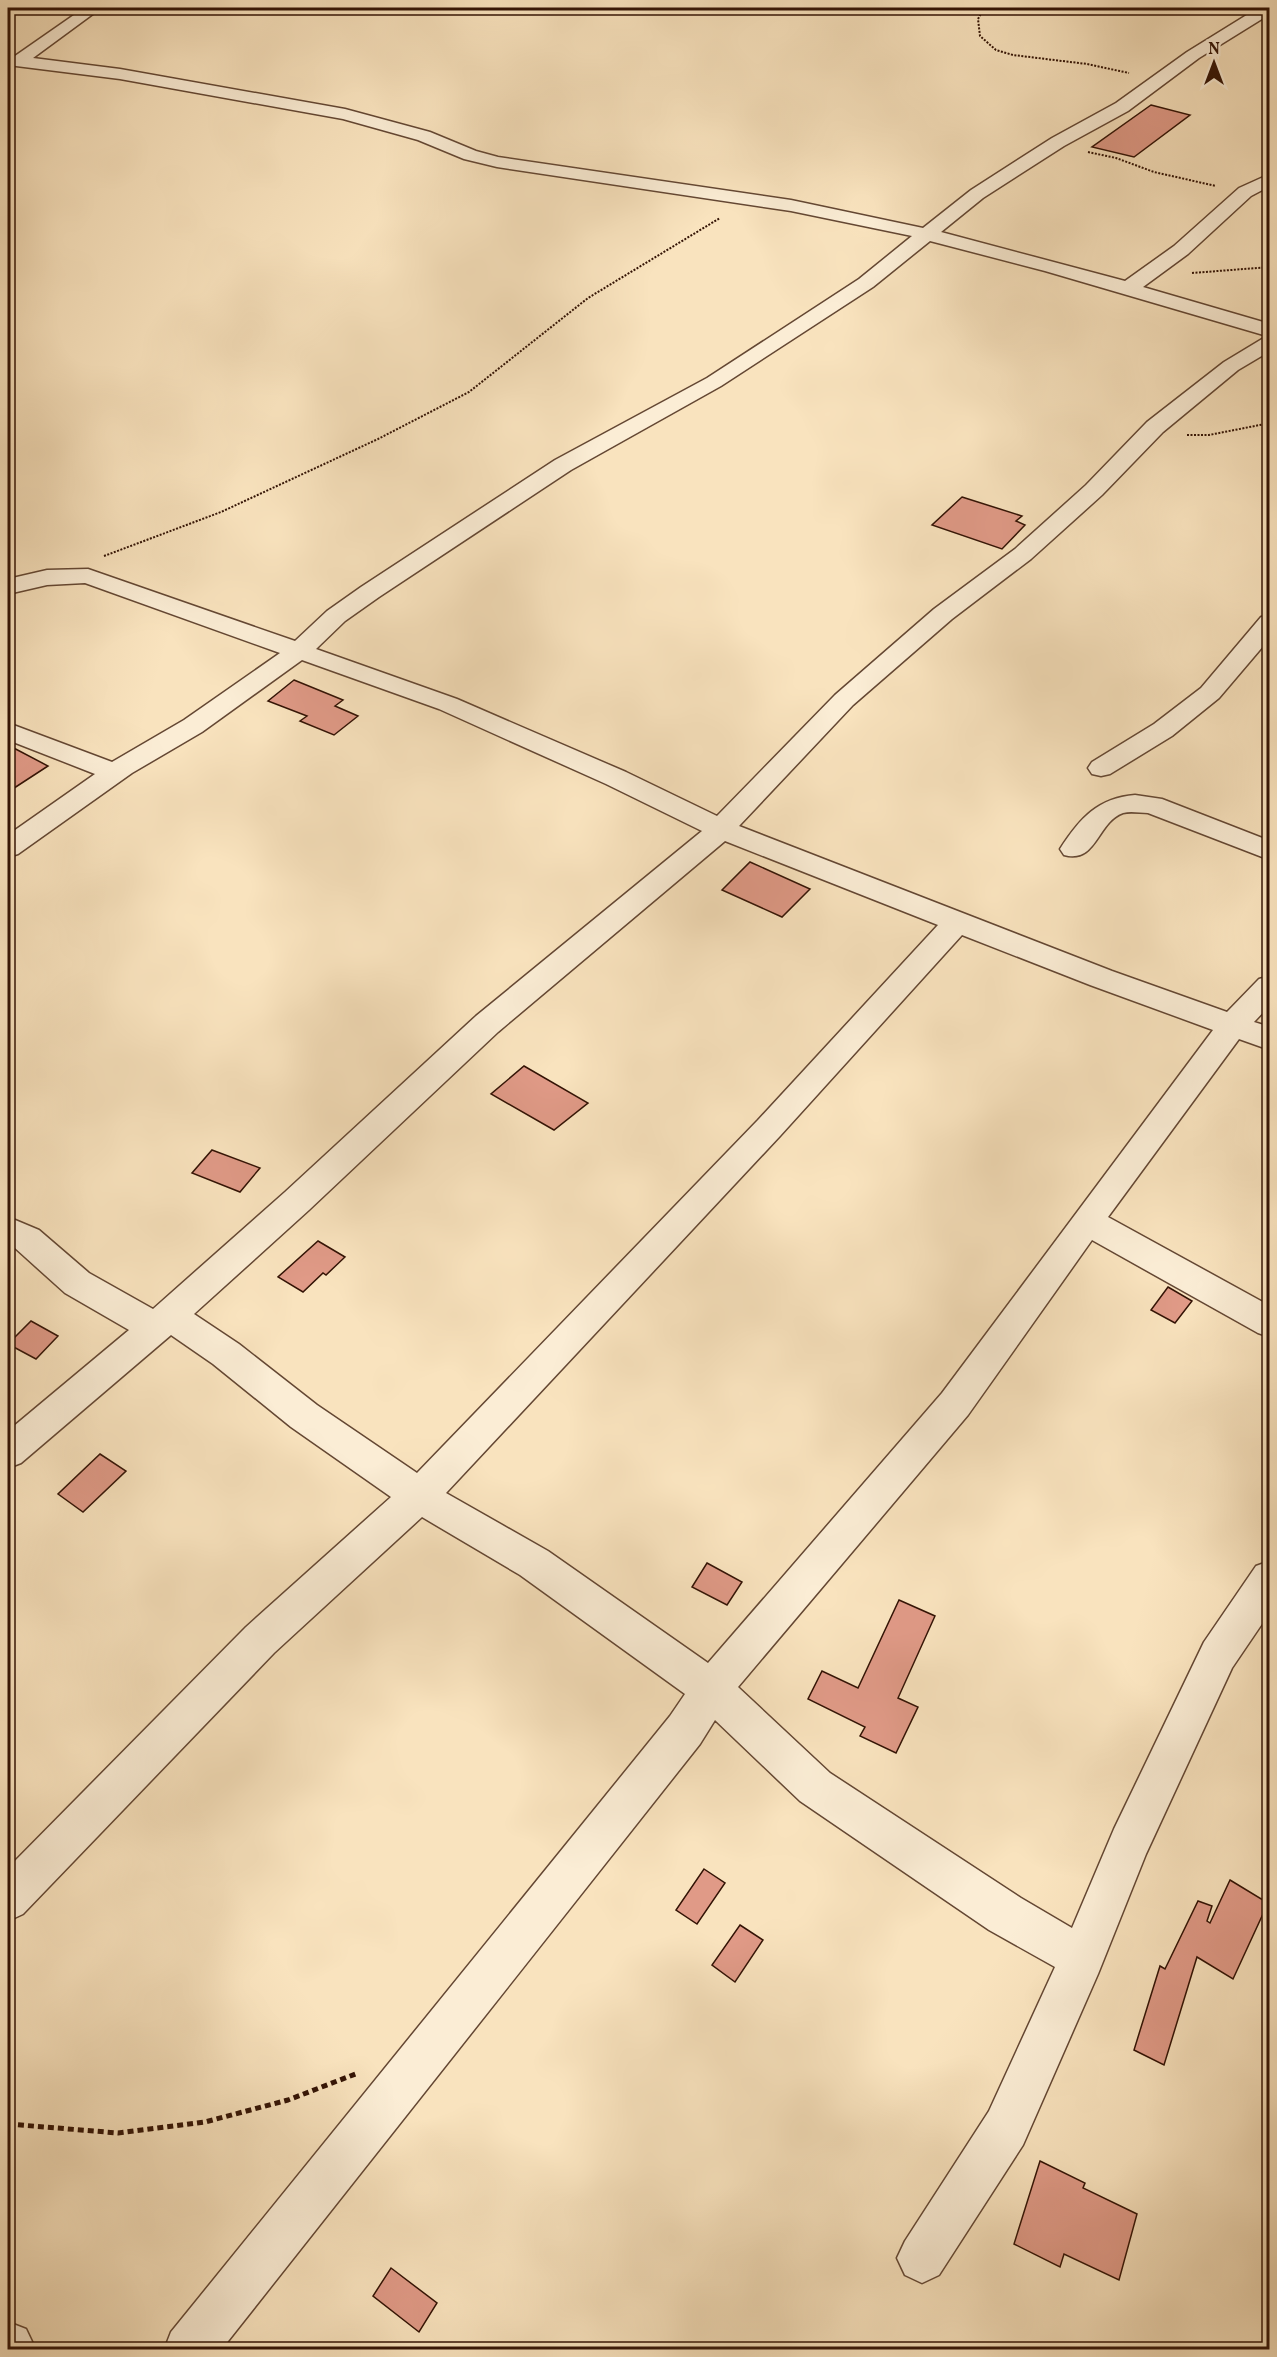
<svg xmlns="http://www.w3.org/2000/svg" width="1277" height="2357" viewBox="0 0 1277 2357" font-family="Vollkorn,serif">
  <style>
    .building { fill: #e09a87; stroke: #331305; stroke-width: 1.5 }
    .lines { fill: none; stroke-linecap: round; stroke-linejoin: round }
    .minor-casing { stroke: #644733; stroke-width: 3 }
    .path-far1 { stroke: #331305; stroke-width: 2; stroke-dasharray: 2 1.5; stroke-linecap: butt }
    .path { stroke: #331305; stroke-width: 5; stroke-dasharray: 6 4; stroke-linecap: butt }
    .minor { fill: #fbedd5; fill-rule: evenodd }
  </style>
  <rect width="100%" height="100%" fill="#f9e3be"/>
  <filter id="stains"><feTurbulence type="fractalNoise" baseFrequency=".00333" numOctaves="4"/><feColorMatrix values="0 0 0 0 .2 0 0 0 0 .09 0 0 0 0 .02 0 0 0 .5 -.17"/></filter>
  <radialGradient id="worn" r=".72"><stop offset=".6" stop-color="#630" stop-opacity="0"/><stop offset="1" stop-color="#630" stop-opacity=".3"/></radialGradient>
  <g class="building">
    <polygon points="1151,105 1190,115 1134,157 1092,147"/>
    <polygon points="962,497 1022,516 1016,521 1025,525 1002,549 932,525"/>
    <polygon points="294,680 343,700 335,706 358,716 334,735 300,721 307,716 268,701"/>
    <polygon points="8,745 48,766 8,792"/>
    <polygon points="750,862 810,889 782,917 722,890"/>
    <polygon points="524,1066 588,1103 554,1130 491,1094"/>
    <polygon points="212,1150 260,1168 240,1192 192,1173"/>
    <polygon points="318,1241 345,1257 326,1275 323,1273 303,1292 278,1277"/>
    <polygon points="1168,1287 1192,1301 1175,1323 1151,1310"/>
    <polygon points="31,1321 58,1336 36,1359 8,1344"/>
    <polygon points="100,1454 126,1471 83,1512 58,1494"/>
    <polygon points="707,1563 742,1582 727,1605 692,1587"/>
    <polygon points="899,1600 935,1616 898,1698 918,1707 896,1753 860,1736 865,1727 808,1699 822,1671 858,1688"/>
    <polygon points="704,1869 725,1883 697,1924 676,1910"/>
    <polygon points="1230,1880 1268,1903 1233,1979 1197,1957 1164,2065 1134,2050 1160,1966 1165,1969 1198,1901 1212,1906 1207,1921 1210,1923"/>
    <polygon points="740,1925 763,1940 735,1982 712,1965"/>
    <polygon points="1040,2161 1085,2183 1083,2188 1137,2214 1119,2280 1064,2254 1060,2267 1014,2244"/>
    <polygon points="391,2268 437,2303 419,2332 373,2296"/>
  </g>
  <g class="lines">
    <defs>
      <g id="minor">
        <path d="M84,8h17l-68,50 87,11 225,40 85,23 46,19 22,6 293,43 132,28 48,-38 81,-52 64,-35 71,-51 71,-44h12v6l-71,44 -71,53 -64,35 -81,52 -42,34 184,49 49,-35 65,-58 31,-14v12l-19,10 -63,58 -45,33 127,37v27l-32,19 -75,62 -61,63 -71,64 -79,60 -99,86 -114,121 373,145 115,41 32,-33 11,-3v29l-16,17 16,5v23l-31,-11 -131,178 162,89v31l-12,-4 -166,-93 -124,175 -230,272 92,86 191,125 51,30 42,-99 90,-187 52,-76 14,-5v51l-38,56 -86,186 -48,120 -75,171 -84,130 -17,8 -17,-8 -8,-17 8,-17 84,-130 66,-144 -66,-37 -189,-129 -85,-81 -15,24 -479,606h-57l7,-18 499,-616 15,-22 -165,-119 -98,-58 -148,136 -251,261 -15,7v-53l238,-241 145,-130 -100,-70 -78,-63 -42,-29 -150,128 -13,5v-37l121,-101 -64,-37 -50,-45 -7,-3v-28l31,13 50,43 64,36 132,-117 191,-176 226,-185 -96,-47 -167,-75 -137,-49 -100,72 -70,41 -114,81 -10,3v-22l87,-61 -87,-34v-17l104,39 72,-42 96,-67 -195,-70 -38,2 -39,9v-15l39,-9 41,-1 207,72 32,-30 34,-24 194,-127 152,-82 152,-99 53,-43 -121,-25 -294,-44 -33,-8 -46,-19 -75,-21 -223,-40 -112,-14v-10l7,1zM930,241l115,30 222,65 -43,26 -77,60 -61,63 -71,64 -81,60 -99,86 -118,121 -91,-44 -169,-73 -141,-50 29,-28 34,-24 192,-127 150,-84 152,-99zM725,841l213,84 -180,195 -341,353 -100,-68 -78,-61 -45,-30 115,-104 189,-178zM962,935l128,50 123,45 -271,363 -234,270 -160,-112 -102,-58 334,-357z"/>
        <polygon points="1270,615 1270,638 1219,698 1172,736 1110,774 1101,776 1092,774 1088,768 1092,762 1154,724 1201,688 1261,617"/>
        <path d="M1135,795l27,4 108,42v19l-122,-47c-8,0 -17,-2 -25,0 -26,9 -26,51 -59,42l-4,-6c20,-31 38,-51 75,-54z"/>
        <polygon points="8,2322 26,2329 36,2350 8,2350"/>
      </g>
    </defs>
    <use href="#minor" class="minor-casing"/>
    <g class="path-far1">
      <polyline points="984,8 978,19 980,36 996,50 1013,55 1087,64 1129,73"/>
      <polyline points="1088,152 1116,158 1154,172 1216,186"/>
      <polyline points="1192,273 1270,267"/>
      <polyline points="1187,435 1209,435 1270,423"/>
      <polyline points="104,556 221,512 378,439 469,392 588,298 720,218"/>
    </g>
    <polyline class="path" points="8,2124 118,2133 205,2122 288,2100 358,2073"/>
    <use href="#minor" class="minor"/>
  </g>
  <rect width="1277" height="2357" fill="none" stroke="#f9e3be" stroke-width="30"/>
  <rect x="9" y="9" width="1259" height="2339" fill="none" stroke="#331305" stroke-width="3"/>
  <rect x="15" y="15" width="1247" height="2327" fill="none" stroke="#331305" stroke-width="1.5"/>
  <g transform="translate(1214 63)" stroke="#fbedd5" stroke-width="4.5" paint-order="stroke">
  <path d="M0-4.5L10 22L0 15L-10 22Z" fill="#331305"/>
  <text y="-9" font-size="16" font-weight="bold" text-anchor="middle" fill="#331305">N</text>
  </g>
  <rect width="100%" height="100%" filter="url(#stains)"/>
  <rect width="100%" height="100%" fill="url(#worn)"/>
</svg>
